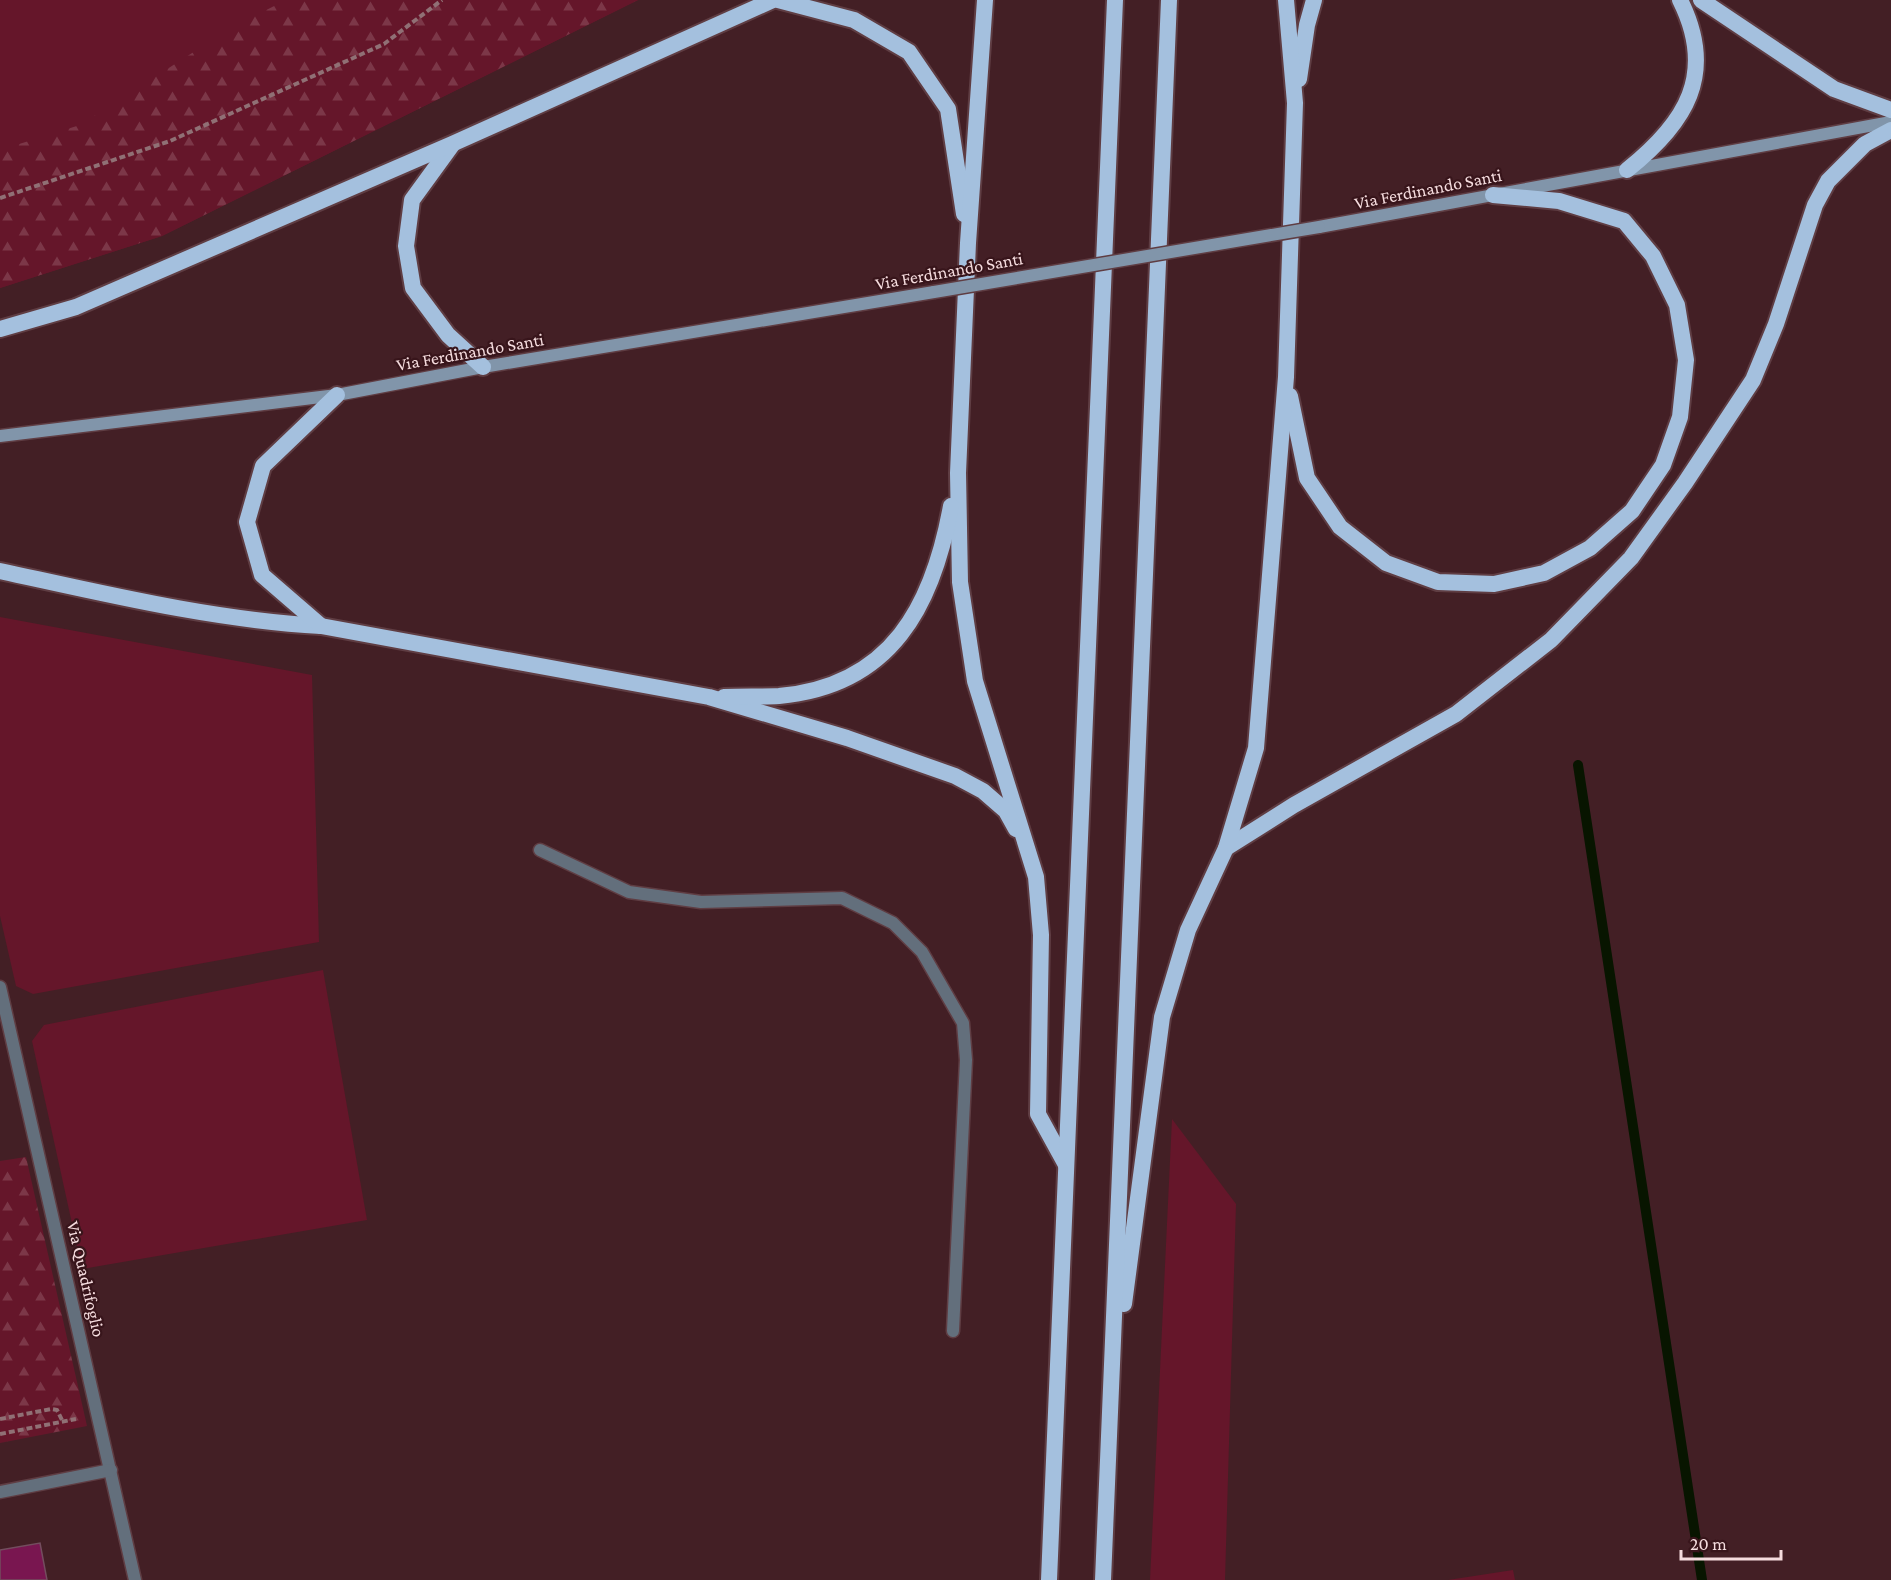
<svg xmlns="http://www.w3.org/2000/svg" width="1891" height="1580" viewBox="0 0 1891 1580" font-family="'Crimson Pro',serif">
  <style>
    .green { fill: #65162a }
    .forest { fill: url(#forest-firs) }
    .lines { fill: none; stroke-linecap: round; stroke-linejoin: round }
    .stream { stroke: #081500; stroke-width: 10 }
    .building { fill: #791650; stroke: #734d5e; stroke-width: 1.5 }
    .service-casing { stroke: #5f3d43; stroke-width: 15 }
    .minor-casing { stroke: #5f3d43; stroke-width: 15 }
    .secondary-casing { stroke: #5f3d43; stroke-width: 15 }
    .trunk-casing { stroke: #5f3d43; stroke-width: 20 }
    .path { stroke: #907075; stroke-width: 4; stroke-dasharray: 6 3; stroke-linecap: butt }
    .service { stroke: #636f7c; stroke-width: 12 }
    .minor { stroke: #636f7c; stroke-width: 12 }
    .secondary { stroke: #8195aa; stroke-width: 12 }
    .trunk { stroke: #a4c0de; stroke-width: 16 }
    .secondary-bridge-casing { stroke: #5f3d43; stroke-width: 15; stroke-linecap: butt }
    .secondary-bridge { stroke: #8195aa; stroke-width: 12 }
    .labels { text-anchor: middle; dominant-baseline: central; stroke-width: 4.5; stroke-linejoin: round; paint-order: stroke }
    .street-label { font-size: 18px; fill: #f5dcde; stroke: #38151b }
  </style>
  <defs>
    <pattern id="forest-firs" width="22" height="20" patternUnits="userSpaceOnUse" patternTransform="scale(1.5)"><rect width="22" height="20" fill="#65162a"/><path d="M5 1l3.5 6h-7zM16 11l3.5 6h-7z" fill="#7c3748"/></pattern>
  </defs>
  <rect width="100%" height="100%" fill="#431f25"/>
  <g class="green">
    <polygon points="0,0 638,0 162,236 0,288"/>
    <polygon points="0,617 312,675 319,942 33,994 16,986 0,916"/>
    <polygon points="323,970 367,1220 82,1269 32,1041 44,1025"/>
    <polygon points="1172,1119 1236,1204 1225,1580 1150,1580"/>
    <polygon points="1513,1570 1515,1580 1448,1580"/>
  </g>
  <g class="forest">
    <polygon points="286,0 638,0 162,236 0,288 0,150 80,125 231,28"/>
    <polygon points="26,1157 87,1426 0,1443 0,1161"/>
  </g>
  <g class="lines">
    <polyline class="stream" points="1578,765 1702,1580"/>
  </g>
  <polygon class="building" points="40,1543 47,1580 0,1580 0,1550"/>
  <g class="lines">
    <defs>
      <polyline id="service" points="540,850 629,892 701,902 842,898 893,923 922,952 963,1023 966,1060 953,1331"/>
      <g id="minor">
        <polyline points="0,987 135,1580"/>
        <polyline points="0,1492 111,1470"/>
      </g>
      <g id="secondary">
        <polyline points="1319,227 1891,122"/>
        <polyline points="0,436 337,395 483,367 934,292"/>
      </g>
      <g id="trunk">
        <polyline points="778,0 854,20 909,52 948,109 964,214"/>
        <polyline points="985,0 968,243 958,473 960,582 975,681 1036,877 1041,935 1038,1114 1066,1165"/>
        <polyline points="1701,0 1834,89 1891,110"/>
        <polyline points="1299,79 1307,25 1314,0"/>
        <polyline points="452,145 412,200 406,246 413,288 448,335 483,367"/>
        <path d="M1627,170c59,-47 90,-96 53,-170"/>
        <polyline points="0,329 76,307 452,144 773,0"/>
        <polyline points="1290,396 1307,478 1340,527 1386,563 1438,582 1494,584 1544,573 1590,548 1632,511 1663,465 1680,417 1686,360 1677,305 1653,256 1624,221 1559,201 1493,195"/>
        <path d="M0,571c106,23 213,49 321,55l388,71 138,41 108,38 28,15 23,20 10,18"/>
        <polyline points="321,626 262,575 247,522 263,466 337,395"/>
        <path d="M724,697c19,-1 37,0 55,-1 113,-10 154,-91 172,-190"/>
        <polyline points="1226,848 1294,805 1456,714 1551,640 1631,558 1685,483 1753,380 1776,324 1815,205 1828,181 1865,144 1891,130"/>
        <polyline points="1124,1304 1162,1017 1188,930 1226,848 1256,748 1286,377 1295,103 1286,0"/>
        <polyline points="1049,1580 1115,0"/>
        <polyline points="1103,1580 1169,0"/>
      </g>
    </defs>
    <use href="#service" class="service-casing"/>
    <use href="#minor" class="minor-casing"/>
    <use href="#secondary" class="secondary-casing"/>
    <use href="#trunk" class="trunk-casing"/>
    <g class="path">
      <polyline points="0,198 170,141 384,44 442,0"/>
      <polyline points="0,1419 51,1409 57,1410 63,1422"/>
      <polyline points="0,1434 76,1419"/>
    </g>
    <use href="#service" class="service"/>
    <use href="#minor" class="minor"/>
    <use href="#secondary" class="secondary"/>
    <use href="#trunk" class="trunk"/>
    <defs>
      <polyline id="secondary-bridge" points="934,292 1319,227"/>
    </defs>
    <use href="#secondary-bridge" class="secondary-bridge-casing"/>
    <use href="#secondary-bridge" class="secondary-bridge"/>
  </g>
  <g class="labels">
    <g class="street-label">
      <text transform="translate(1428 189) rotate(-11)">Via Ferdinando Santi</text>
      <text transform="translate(949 271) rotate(-10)">Via Ferdinando Santi</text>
      <text transform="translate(470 352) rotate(-10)">Via Ferdinando Santi</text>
      <text transform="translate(86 1279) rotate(77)">Via Quadrifoglio</text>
    </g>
  </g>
  <path d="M1681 1550v9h100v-9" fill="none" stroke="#f5dcde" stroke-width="3"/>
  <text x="1690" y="1550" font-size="18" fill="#f5dcde" stroke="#38151b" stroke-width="4.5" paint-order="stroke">20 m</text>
</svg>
